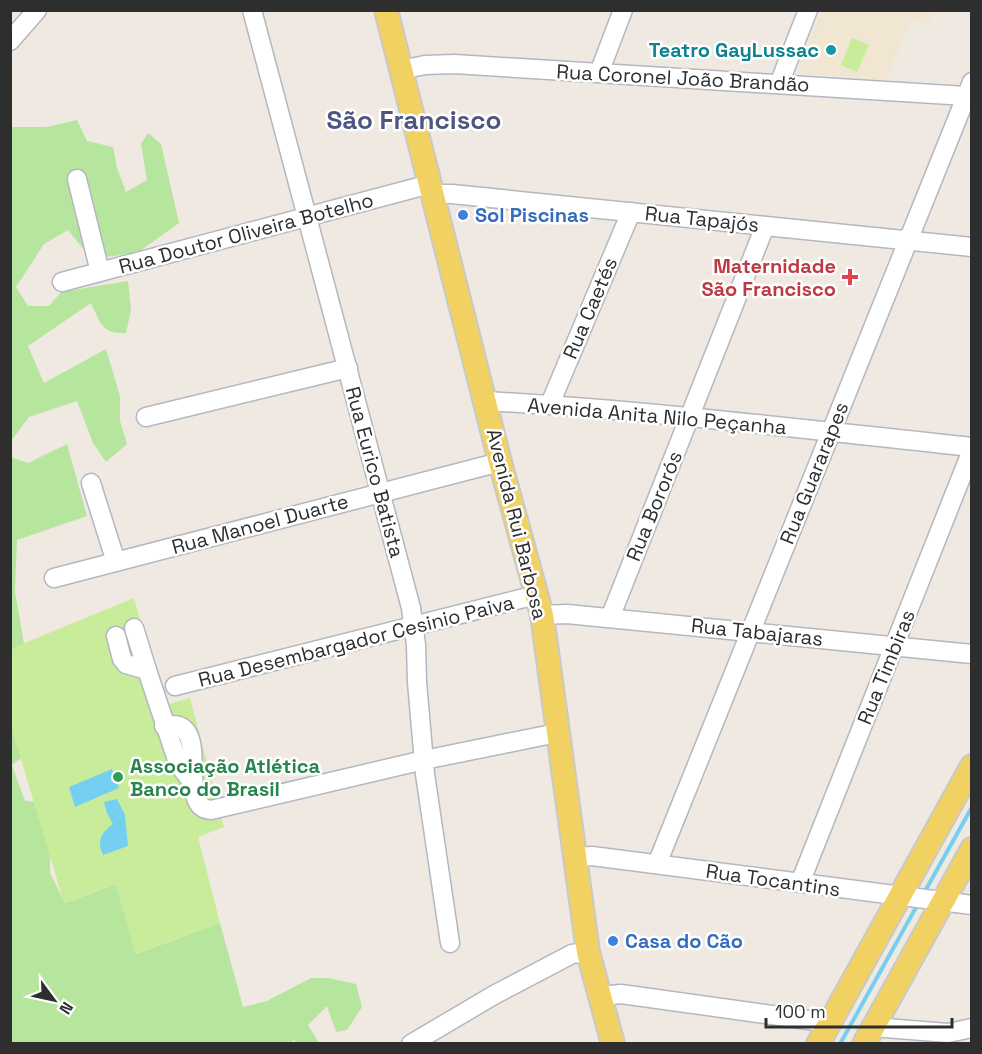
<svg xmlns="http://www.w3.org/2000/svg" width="982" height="1054" viewBox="0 0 982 1054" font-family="'Space Grotesk',sans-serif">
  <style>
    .education { fill: #f0e6d1 }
    .green { fill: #b6e59e }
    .pitch { fill: #c9ec9a }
    .water { fill: #75cff0 }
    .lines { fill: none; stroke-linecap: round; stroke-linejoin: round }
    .stream { stroke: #75cff0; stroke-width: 4 }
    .minor-casing { stroke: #b4b7c1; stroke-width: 21 }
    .major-casing { stroke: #c9c9c9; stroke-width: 26 }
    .minor { stroke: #fff; stroke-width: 18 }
    .major { stroke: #f2d163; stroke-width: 22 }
    .culture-dot { fill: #0f9aa8; stroke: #fff; stroke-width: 2 }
    .shop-dot { fill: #3f7fe0; stroke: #fff; stroke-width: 2 }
    .health-dot { fill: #e0444e; stroke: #fff; stroke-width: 2 }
    .leisure-dot { fill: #2e9e5b; stroke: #fff; stroke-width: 2 }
    .labels { text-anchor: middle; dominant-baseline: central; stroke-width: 5; stroke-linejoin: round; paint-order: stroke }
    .culture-label { font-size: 20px; font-weight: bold; fill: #0d838f; stroke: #fff; text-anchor: end }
    .street-label { font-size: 20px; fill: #2e2e2e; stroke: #fff }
    .shop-label { font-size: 20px; font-weight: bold; fill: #366cbe; stroke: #fff; text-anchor: start }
    .health-label { font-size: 20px; font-weight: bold; fill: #be3a42; stroke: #fff; text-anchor: end }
    .leisure-label { font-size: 20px; font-weight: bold; fill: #27864d; stroke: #fff; text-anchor: start }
    .district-label { font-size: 26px; font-weight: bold; fill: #4d5680; stroke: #fff }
  </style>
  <rect width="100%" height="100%" fill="#efe9e1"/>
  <polygon class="education" points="822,11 932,11 928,25 911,18 886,80 803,73 799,70 799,66"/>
  <g class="green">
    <path d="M77,120l10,21 26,6 4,21 9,24 21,-12 -6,-36 7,-11 13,11 18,79 -42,30 -39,5 -14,-8 -16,-20 -24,14 -28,43 12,19h21l12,-14 67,-11 3,29 -5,23c-25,1 -25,-10 -35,-30l-63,43 16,37 62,-34 14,47v25l7,23 -21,18 -13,-19 -16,-42 -48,16 -18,24v-314h35z"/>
    <polygon points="67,444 87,516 17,540 15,592 24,644 22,665 34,748 12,765 25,801 54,803 50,836 50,873 65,903 116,884 136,954 220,923 243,1007 267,1001 311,978 328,978 356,984 362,1007 347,1030 336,1032 327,1006 308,1025 319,1043 297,1043 294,1040 290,1044 11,1043 10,457 28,463"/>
  </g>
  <g class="pitch">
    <polygon points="852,38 869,45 857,72 841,65"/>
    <polygon points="134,598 156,677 154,708 190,698 224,827 198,837 220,923 135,954 116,884 64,903 11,726 10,649"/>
  </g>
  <g class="water">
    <polygon points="112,769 119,788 75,807 69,787"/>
    <path d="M117,799l8,16 3,31 -25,9c-6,-15 -3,-21 10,-31l-6,-11 -3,-11z"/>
  </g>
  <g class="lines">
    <g class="stream">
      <polyline points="924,893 972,807"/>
      <polyline points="840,1044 919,902"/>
    </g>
    <defs>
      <g id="minor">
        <polyline points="252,10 411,608 416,645 417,682 425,774 450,943"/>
        <polyline points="10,41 37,10"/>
        <polyline points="401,70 425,65 454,64 966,96"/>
        <polyline points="599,73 623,10"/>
        <polyline points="779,84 808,10"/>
        <polyline points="77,179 100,272"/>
        <polyline points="433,194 452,194 972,247"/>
        <polyline points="62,282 430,184"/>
        <path d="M486,401c162,9 324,29 486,46"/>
        <polyline points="550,404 631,212"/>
        <polyline points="146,417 348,368"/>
        <polyline points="91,483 116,562"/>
        <polyline points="54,578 500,462"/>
        <polyline points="542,615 567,614 972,654"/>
        <polyline points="610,618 765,226"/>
        <polyline points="134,628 147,670"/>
        <polyline points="116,636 122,659 126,664 147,670 176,757 182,769 193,783"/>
        <polyline points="175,686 536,595"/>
        <path d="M164,726c52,-11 9,82 47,84l213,-50 133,-27"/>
        <polyline points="574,857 592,856 972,905"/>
        <polyline points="657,864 972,82"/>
        <polyline points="800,883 972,450"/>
        <polyline points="599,996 621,994 830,1023"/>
        <polyline points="873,1027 948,1033 972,1028"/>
        <polyline points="411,1044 494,995 572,954 588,952"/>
      </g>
      <g id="major">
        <polyline points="386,10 500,462 542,615 588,952 613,1044"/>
        <polyline points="818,1044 972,766"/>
        <polyline points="864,1044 972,849"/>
      </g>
    </defs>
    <use href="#minor" class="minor-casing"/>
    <use href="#major" class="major-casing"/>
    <use href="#minor" class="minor"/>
    <use href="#major" class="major"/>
  </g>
  <circle class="culture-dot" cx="831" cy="50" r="6"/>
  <g class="shop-dot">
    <circle cx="463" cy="215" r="6"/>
    <circle cx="613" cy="941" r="6"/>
  </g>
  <path class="health-dot" d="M847 268h6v6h6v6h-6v6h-6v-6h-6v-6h6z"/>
  <circle class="leisure-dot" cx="118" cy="777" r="6"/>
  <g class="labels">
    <g class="culture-label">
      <text x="819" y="50">Teatro GayLussac</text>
    </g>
    <g class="street-label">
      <text transform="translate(683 78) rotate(3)">Rua Coronel João Brandão</text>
      <text transform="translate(702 219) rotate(6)">Rua Tapajós</text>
      <text transform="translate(246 233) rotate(-15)">Rua Doutor Oliveira Botelho</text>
      <text transform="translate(590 308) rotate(-67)">Rua Caetés</text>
      <text transform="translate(657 416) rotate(5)">Avenida Anita Nilo Peçanha</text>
      <text transform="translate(375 472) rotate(75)">Rua Eurico Batista</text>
      <text transform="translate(814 473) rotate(-68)">Rua Guararapes</text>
      <text transform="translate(654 506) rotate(-68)">Rua Bororós</text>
      <text transform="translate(260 524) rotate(-15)">Rua Manoel Duarte</text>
      <text transform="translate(517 524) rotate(76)">Avenida Rui Barbosa</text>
      <text transform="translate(757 632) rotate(6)">Rua Tabajaras</text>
      <text transform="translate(356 641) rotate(-14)">Rua Desembargador Cesinio Paiva</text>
      <text transform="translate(886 667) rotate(-68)">Rua Timbiras</text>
      <text transform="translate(773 880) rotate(8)">Rua Tocantins</text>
    </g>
    <g class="shop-label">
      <text x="475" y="215">Sol Piscinas</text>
      <text x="625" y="941">Casa do Cão</text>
    </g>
    <g class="health-label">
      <text x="836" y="266">Maternidade<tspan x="836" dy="23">São Francisco</tspan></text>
    </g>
    <g class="leisure-label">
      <text x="130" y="766">Associação Atlética<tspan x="130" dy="23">Banco do Brasil</tspan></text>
    </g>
    <g class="district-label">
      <text x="414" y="120">São Francisco</text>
    </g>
  </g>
  <rect width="982" height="1054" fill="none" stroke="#2e2e2e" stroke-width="24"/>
  <g transform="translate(54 1000) rotate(123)" stroke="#ffffff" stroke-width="4.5" paint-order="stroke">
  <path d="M0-4.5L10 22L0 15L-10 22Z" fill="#2e2e2e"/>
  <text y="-9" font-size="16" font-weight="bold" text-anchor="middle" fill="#2e2e2e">N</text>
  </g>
  <path d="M766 1018v9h186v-9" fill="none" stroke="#2e2e2e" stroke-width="3"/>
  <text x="775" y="1018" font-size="18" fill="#2e2e2e" stroke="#ffffff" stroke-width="4.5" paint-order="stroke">100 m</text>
</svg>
